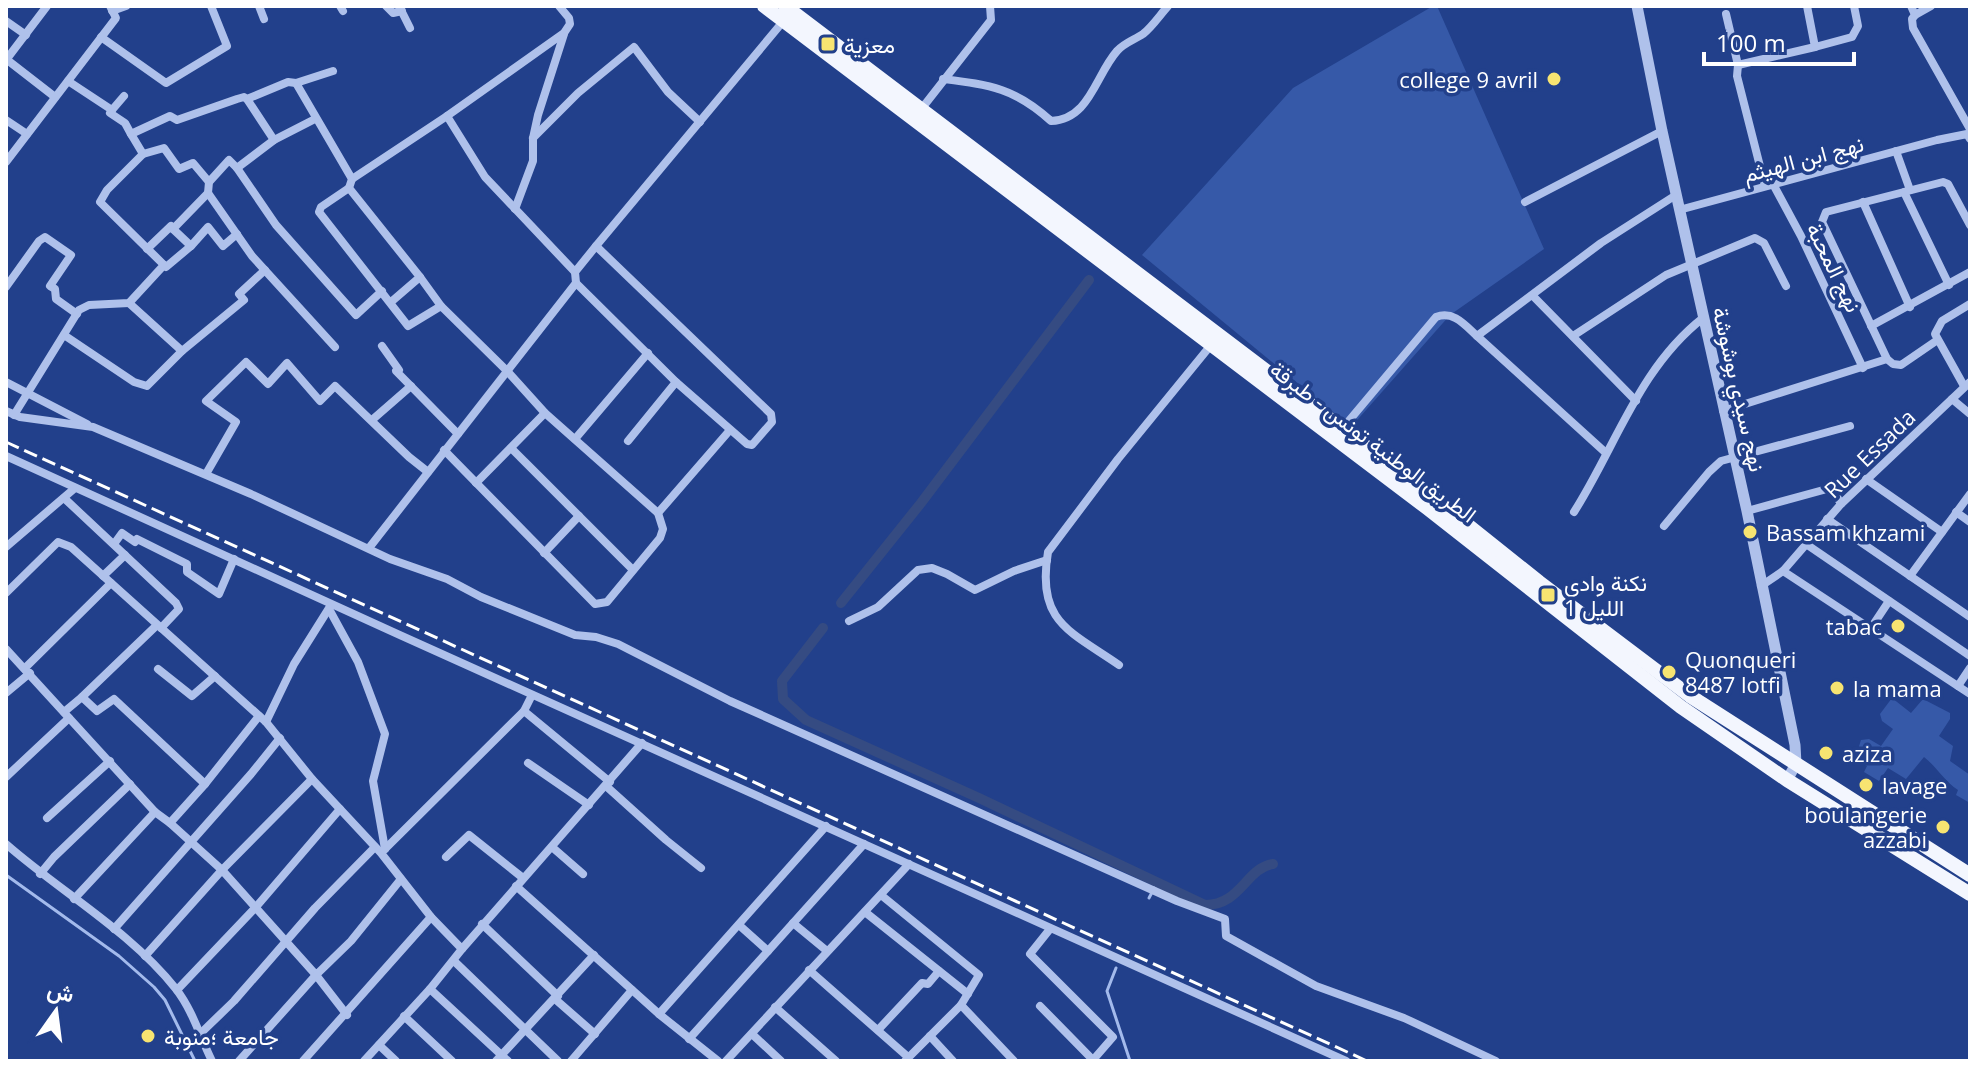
<svg xmlns="http://www.w3.org/2000/svg" width="1976" height="1067" viewBox="0 0 1976 1067" font-family="'Open Sans',Vazirmatn,sans-serif">
  <style>
    .green { fill: #3659a8 }
    .lines { fill: none; stroke-linecap: round; stroke-linejoin: round }
    .stream { stroke: #a3baec; stroke-width: 3 }
    .canal { stroke: #354b82; stroke-width: 10 }
    .minor { stroke: #afc1eb; stroke-width: 8 }
    .tertiary { stroke: #afc1eb; stroke-width: 11 }
    .primary { stroke: #f3f6fe; stroke-width: 14 }
    .rail { stroke: #fff; stroke-width: 3; stroke-dasharray: 14 6; stroke-linecap: butt }
    .poi-dot { fill: #f7e471; stroke: #22408b; stroke-width: 3 }
    .labels { text-anchor: middle; dominant-baseline: central; stroke-width: 7; stroke-linejoin: round; paint-order: stroke }
    .poi-label { font-size: 22px; fill: #fff; stroke: #22408b; text-anchor: start }
    .street-label { font-size: 22px; fill: #fff; stroke: #22408b }
  </style>
  <rect width="100%" height="100%" fill="#22408b"/>
  <g class="green">
    <polygon points="1433,6 1437,6 1544,249 1450,315 1351,427 1142,255 1293,88"/>
    <path d="M1892,698l19,15 12,-14 27,14v6l-11,17 14,10 -3,15 20,14v28l-14,-8 2,-5c-14,-9 -20,-22 -34,-33l-18,22 -18,-11 -9,13 -15,-9 3,-6 -12,-7 6,-19 8,-1 12,7 12,-17 -11,-8 -2,-7z"/>
  </g>
  <g class="lines">
    <g class="stream">
      <polyline points="6,875 119,956 154,987 165,1000 195,1061"/>
      <polyline points="1149,898 1157,883"/>
      <polyline points="1116,968 1107,991 1130,1061"/>
    </g>
    <g class="canal">
      <polyline points="841,603 921,503 1089,280"/>
      <path d="M823,628l-41,53 1,18 23,21 173,78 226,107c36,0 41,-37 68,-41"/>
    </g>
    <g class="minor">
      <polyline points="259,6 264,19"/>
      <polyline points="340,6 343,11"/>
      <polyline points="386,6 393,13 402,11"/>
      <polyline points="399,6 410,28"/>
      <polyline points="559,6 569,18 570,24 564,33 447,116 485,177 575,272"/>
      <polyline points="1911,6 1915,15 1912,19 1913,28 1970,129"/>
      <polyline points="112,11 126,6"/>
      <polyline points="1726,14 1738,65 1737,76 1765,186"/>
      <polyline points="1915,15 1931,6"/>
      <polyline points="6,21 26,35"/>
      <polyline points="101,37 166,83 227,46 211,6"/>
      <polyline points="1815,47 1852,37 1858,26 1854,6"/>
      <polyline points="6,59 55,97"/>
      <polyline points="6,60 47,6"/>
      <polyline points="1738,65 1815,47 1807,6"/>
      <polyline points="333,71 296,83 352,179 349,188 420,277 391,302"/>
      <path d="M943,79c47,6 72,9 108,42 39,-2 44,-45 66,-70 7,-8 17,-11 26,-17 9,-7 17,-19 25,-28"/>
      <polyline points="68,81 112,110 110,113 125,123 131,134"/>
      <polyline points="247,99 274,140"/>
      <polyline points="112,110 124,96"/>
      <polyline points="919,112 991,20 990,6"/>
      <polyline points="315,119 274,140 237,168 229,160 209,182 208,193 252,256 335,347"/>
      <polyline points="6,120 27,134"/>
      <polyline points="533,138 578,93 634,47 668,92 700,122"/>
      <polyline points="1896,151 1910,190"/>
      <polyline points="143,154 164,148 179,169 193,163 209,182"/>
      <polyline points="6,162 116,18 110,6"/>
      <polyline points="237,168 276,225 356,315 382,291"/>
      <polyline points="352,179 447,116"/>
      <polyline points="1773,184 1801,236 1863,368"/>
      <polyline points="349,188 321,207 319,212 408,326 441,306 508,372 545,413 658,513 663,529 660,538 607,602 595,604 444,450"/>
      <polyline points="1904,192 1949,285"/>
      <polyline points="1525,202 1662,131"/>
      <polyline points="1863,202 1910,307"/>
      <polyline points="515,209 533,161 533,138 538,115 564,34"/>
      <polyline points="1679,210 1937,140 1967,134 1970,139"/>
      <polyline points="191,246 208,227 223,246 237,234"/>
      <polyline points="147,249 171,226 173,229 208,193"/>
      <polyline points="164,265 166,267 191,246 173,229"/>
      <polyline points="420,277 441,306"/>
      <polyline points="576,283 676,382 747,444 752,445 772,422 771,414 596,246"/>
      <polyline points="6,287 39,241 45,237 71,255 50,286 55,289 56,299 77,314"/>
      <polyline points="1533,296 1636,401"/>
      <polyline points="1871,326 1970,272"/>
      <polyline points="64,335 134,382 147,386 182,351 129,303"/>
      <polyline points="1477,336 1601,243 1676,195"/>
      <polyline points="1573,336 1666,275 1755,238 1764,243 1786,286"/>
      <polyline points="1936,341 1901,365 1893,364 1887,359 1822,222 1826,212 1943,182 1948,184 1970,225"/>
      <polyline points="382,346 399,370 396,371 458,434"/>
      <polyline points="182,351 244,300 239,294 265,270"/>
      <polyline points="6,382 87,424"/>
      <polyline points="1964,386 1935,334 1942,321 1970,304"/>
      <polyline points="1952,399 1970,414"/>
      <polyline points="6,411 20,417 93,427 251,494 390,559 447,579 481,597 575,635 596,637 618,644 730,701 1177,901 1225,919 1226,936 1316,986 1404,1018 1496,1061"/>
      <polyline points="1723,411 1887,359"/>
      <polyline points="14,415 79,310 89,305 129,303 164,265 100,202 107,190 143,154 131,134 170,116 177,120 237,99 244,97 247,99 288,82 296,83"/>
      <polyline points="372,420 411,386"/>
      <path d="M1342,429l94,-112c17,-7 29,8 41,19l129,117"/>
      <polyline points="575,439 648,353"/>
      <polyline points="628,441 676,382"/>
      <polyline points="511,448 633,570"/>
      <path d="M6,456c446,203 892,405 1340,605"/>
      <polyline points="206,474 236,422 206,401 246,362 268,384 287,363 320,401 335,386 409,457 428,472"/>
      <polyline points="1866,479 1942,532"/>
      <polyline points="476,483 545,413"/>
      <polyline points="64,498 176,603 179,609 161,628"/>
      <polyline points="1747,511 1827,489 1833,490 1841,504"/>
      <path d="M1574,512c42,-66 65,-144 129,-194"/>
      <polyline points="1956,512 1970,522"/>
      <polyline points="658,513 730,430"/>
      <polyline points="1827,519 1970,617"/>
      <polyline points="1664,526 1709,472 1721,461 1850,426"/>
      <polyline points="114,544 122,533 135,542 137,539 187,564 187,572 219,594 234,559"/>
      <polyline points="1806,544 1970,656"/>
      <polyline points="6,547 75,488"/>
      <polyline points="369,548 576,283 575,272 596,246 786,18"/>
      <polyline points="544,553 579,516"/>
      <polyline points="1783,571 1970,694"/>
      <polyline points="103,576 125,555"/>
      <polyline points="1910,576 1970,494"/>
      <polyline points="1761,586 1783,571 1841,504 1970,382"/>
      <polyline points="6,593 58,542 71,547 266,722 312,779 381,853 431,917 462,949 642,743"/>
      <polyline points="329,609 358,662 385,734 373,781 385,849"/>
      <polyline points="849,621 878,607 918,570 932,568 947,574 975,590 1014,571 1047,560"/>
      <polyline points="1871,628 1889,601"/>
      <polyline points="6,649 155,812 170,823 205,784 259,716"/>
      <path d="M1119,665c-49,-34 -83,-43 -71,-113l70,-93 93,-114"/>
      <polyline points="25,668 111,583"/>
      <polyline points="158,669 192,696 215,676"/>
      <polyline points="1958,686 1970,668"/>
      <polyline points="6,693 30,673"/>
      <polyline points="82,697 157,625"/>
      <polyline points="524,711 610,782"/>
      <polyline points="64,712 82,697 97,711 114,699 205,784"/>
      <polyline points="266,722 294,664 331,605"/>
      <polyline points="528,763 589,805"/>
      <polyline points="6,777 69,718"/>
      <polyline points="606,786 666,840 701,868"/>
      <polyline points="47,818 110,761"/>
      <polyline points="170,823 222,870 316,975 351,941 401,879"/>
      <path d="M6,844c56,49 124,87 170,145 17,22 24,48 36,72"/>
      <polyline points="552,847 583,874"/>
      <polyline points="384,850 524,711 532,695"/>
      <polyline points="446,857 469,835 523,878"/>
      <polyline points="40,874 54,857 130,784"/>
      <polyline points="516,886 659,1014 718,1061"/>
      <polyline points="881,895 979,975 961,1005 905,1061"/>
      <polyline points="74,899 155,812"/>
      <polyline points="865,912 968,994"/>
      <polyline points="793,923 827,951"/>
      <polyline points="482,924 558,996"/>
      <polyline points="739,925 768,951"/>
      <polyline points="114,929 251,774 280,738"/>
      <polyline points="145,956 222,870 312,779"/>
      <polyline points="454,961 558,1061"/>
      <polyline points="809,970 908,1057"/>
      <polyline points="430,989 508,1061"/>
      <polyline points="177,990 256,907 340,809"/>
      <polyline points="555,999 595,1034"/>
      <polyline points="961,1005 1014,1061"/>
      <polyline points="1040,1006 1093,1060 1113,1037 1030,954 1050,929"/>
      <polyline points="775,1007 836,1061"/>
      <polyline points="659,1014 826,826"/>
      <polyline points="404,1016 452,1061"/>
      <polyline points="878,1030 922,983 928,984 939,971"/>
      <polyline points="201,1033 234,1001 315,908 375,847"/>
      <polyline points="752,1034 781,1061"/>
      <polyline points="930,1036 953,1061"/>
      <polyline points="689,1039 864,844"/>
      <polyline points="379,1045 396,1061"/>
      <polyline points="239,1061 316,975 347,1015"/>
      <polyline points="303,1061 431,917"/>
      <polyline points="364,1061 430,989 462,949"/>
      <polyline points="496,1061 594,955"/>
      <polyline points="571,1061 632,990"/>
      <polyline points="726,1061 909,864"/>
    </g>
    <polyline class="tertiary" points="1637,6 1662,131 1747,511 1795,745 1796,764 1787,780"/>
    <g class="primary">
      <polyline points="764,6 1427,508 1681,707 1787,780 1970,894"/>
      <polyline points="785,6 1435,499 1539,582 1690,696 1970,875"/>
    </g>
    <polyline class="rail" points="6,442 1367,1061"/>
  </g>
  <g class="poi-dot">
    <rect x="820" y="36" width="16" height="16" rx="4"/>
    <circle cx="1554" cy="79" r="8"/>
    <circle cx="1750" cy="532" r="8"/>
    <rect x="1540" y="587" width="16" height="16" rx="4"/>
    <circle cx="1898" cy="626" r="8"/>
    <circle cx="1669" cy="672" r="8"/>
    <circle cx="1837" cy="688" r="8"/>
    <circle cx="1826" cy="753" r="8"/>
    <circle cx="1866" cy="785" r="8"/>
    <circle cx="1943" cy="827" r="8"/>
    <circle cx="148" cy="1036" r="8"/>
  </g>
  <g class="labels">
    <g class="poi-label">
      <text x="844" y="44">معزية</text>
      <text x="1538" y="79" text-anchor="end">college 9 avril</text>
      <text x="1766" y="532">Bassam khzami</text>
      <text x="1564" y="582">نكنة وادى<tspan x="1564" dy="25">الليل 1</tspan></text>
      <text x="1882" y="626" text-anchor="end">tabac</text>
      <text x="1685" y="659">Quonqueri<tspan x="1685" dy="25">8487 lotfi</tspan></text>
      <text x="1853" y="688">la mama</text>
      <text x="1842" y="753">aziza</text>
      <text x="1882" y="785">lavage</text>
      <text x="1927" y="814" text-anchor="end">boulangerie<tspan x="1927" dy="25">azzabi</tspan></text>
      <text x="164" y="1036">جامعة ؛منوبة</text>
    </g>
    <g class="street-label">
      <text transform="translate(1803 158) rotate(-15)">نهج ابن الهيثم</text>
      <text transform="translate(1835 267) rotate(64)">نهج المحبة</text>
      <text transform="translate(1740 389) rotate(77)">نهج سيدي بوشوشة</text>
      <text transform="translate(1374 441) rotate(37)">الطريق الوطنية تونس - طبرقة</text>
      <text transform="translate(1869 453) rotate(-44)">Rue Essada</text>
    </g>
  </g>
  <rect width="1976" height="1067" fill="none" stroke="#ffffff" stroke-width="16"/>
  <g transform="translate(56 1011) rotate(14)" stroke="#22408b" stroke-width="6" paint-order="stroke">
  <path d="M0-6L14 30L0 20L-14 30Z" fill="#ffffff"/>
  <text y="-12" font-size="22" font-weight="bold" text-anchor="middle" fill="#ffffff">ش</text>
  </g>
  <path d="M1704 52v12h150v-12" fill="none" stroke="#ffffff" stroke-width="4"/>
  <text x="1716" y="52" font-size="24" fill="#ffffff" stroke="#22408b" stroke-width="6" paint-order="stroke">100 m</text>
</svg>
